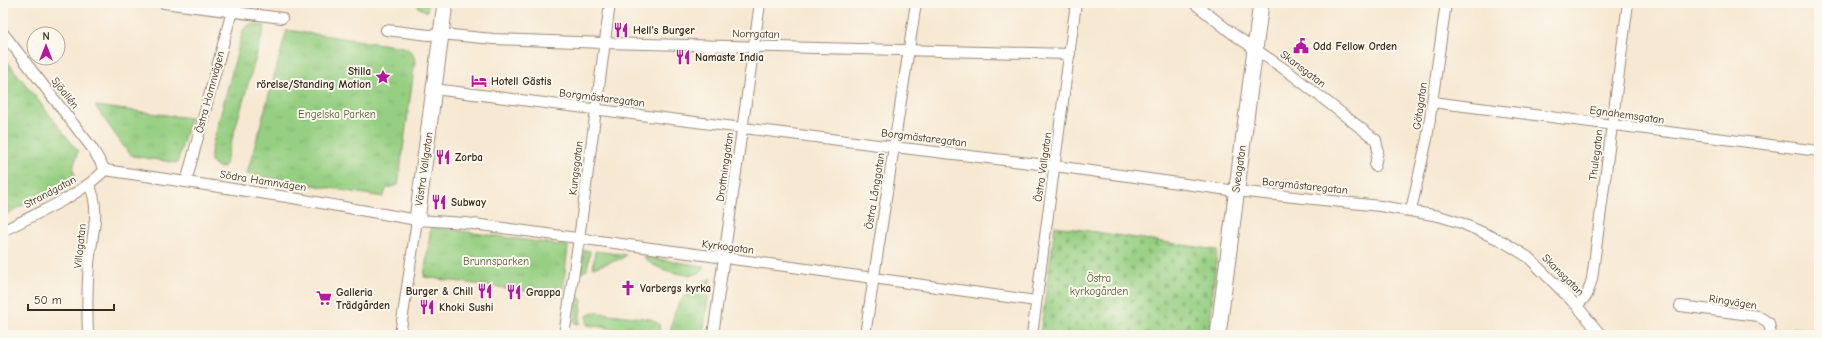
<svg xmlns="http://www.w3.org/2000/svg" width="1822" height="338" viewBox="0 0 1822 338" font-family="'Comic Neue',sans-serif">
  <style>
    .grass { fill: url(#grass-tufts); stroke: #687c50 }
    .cemetery { fill: url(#cemetery-stones); stroke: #687c50 }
    .pitch { fill: #96cf82; stroke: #687c50 }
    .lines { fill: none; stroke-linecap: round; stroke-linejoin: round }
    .street-casing { stroke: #998978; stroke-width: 12 }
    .secondary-casing { stroke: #998978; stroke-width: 17 }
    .street { stroke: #fff; stroke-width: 10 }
    .secondary { stroke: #fff; stroke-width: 15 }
    .labels { text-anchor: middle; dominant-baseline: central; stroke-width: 4; stroke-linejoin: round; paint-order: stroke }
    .poi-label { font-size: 11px; font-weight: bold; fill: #3b2a1e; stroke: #fbf7ec; text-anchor: start }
    .street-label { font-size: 11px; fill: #3b2a1e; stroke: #fbf7ec }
    .park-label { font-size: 11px; fill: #565c3c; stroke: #fbf7ec }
  </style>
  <defs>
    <pattern id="grass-tufts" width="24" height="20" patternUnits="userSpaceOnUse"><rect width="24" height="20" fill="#96cf82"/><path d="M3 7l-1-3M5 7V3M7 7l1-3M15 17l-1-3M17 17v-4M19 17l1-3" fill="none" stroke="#82b270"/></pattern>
    <pattern id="cemetery-stones" width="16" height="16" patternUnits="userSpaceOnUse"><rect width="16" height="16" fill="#96cf82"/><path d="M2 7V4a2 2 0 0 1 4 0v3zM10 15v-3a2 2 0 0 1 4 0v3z" fill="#82b270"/></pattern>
  </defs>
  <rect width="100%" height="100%" fill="#fbf7ec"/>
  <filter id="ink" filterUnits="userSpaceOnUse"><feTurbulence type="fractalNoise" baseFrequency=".025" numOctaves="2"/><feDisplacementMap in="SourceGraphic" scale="8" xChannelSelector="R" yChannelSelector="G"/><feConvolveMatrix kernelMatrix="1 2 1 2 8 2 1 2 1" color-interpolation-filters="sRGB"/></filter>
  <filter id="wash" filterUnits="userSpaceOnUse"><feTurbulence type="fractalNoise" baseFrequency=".012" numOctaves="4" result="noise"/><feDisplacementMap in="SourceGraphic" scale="16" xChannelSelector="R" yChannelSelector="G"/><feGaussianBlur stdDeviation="0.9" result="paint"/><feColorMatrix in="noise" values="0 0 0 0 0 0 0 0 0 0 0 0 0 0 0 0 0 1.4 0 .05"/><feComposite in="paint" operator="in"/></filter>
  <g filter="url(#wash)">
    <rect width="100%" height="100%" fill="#f7e8d2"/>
    <g class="grass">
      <polygon points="418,3 428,3 427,12 418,7"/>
      <polygon points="251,24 265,26 224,167 220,168 211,162 211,151 243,30 247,26"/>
      <path d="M287,30l116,17c8,3 11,7 12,15l-17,123 -11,3 -4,9 -136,-23z"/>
      <polygon points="7,61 78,151 73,169 75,177 3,216 3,63"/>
      <polygon points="95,106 190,118 177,163 133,156 127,151"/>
      <polygon points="431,227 568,246 562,296 424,277"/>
      <polygon points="584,250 590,251 587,270 581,273"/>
      <polygon points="595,251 626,255 623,258 593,268"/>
      <path d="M644,257l60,9c-1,3 -2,6 -5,7 -11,6 -49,-5 -55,-16z"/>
      <path d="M711,278l-8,57 -33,-1c5,-32 12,-41 41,-56z"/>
      <polygon points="578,297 582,300 579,324 574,323"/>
      <polygon points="592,312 651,319 659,324 660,335 587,325 587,316"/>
    </g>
    <polygon class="cemetery" points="1055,226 1217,250 1209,335 1040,335"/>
    <polygon class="pitch" points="1793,328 1819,331 1819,335 1792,335"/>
  </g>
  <g filter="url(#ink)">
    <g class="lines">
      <defs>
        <g id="street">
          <polyline points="164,3 282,18"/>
          <polyline points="1194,3 1233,34 1290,73 1376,140 1378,150 1375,166"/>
          <polyline points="386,30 429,35 441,34 493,39 604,43 1070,54"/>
          <polyline points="3,33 92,148 105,170"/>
          <polyline points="434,89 894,147 1055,166 1236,191 1380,206 1439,216 1461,223 1502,241 1528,257 1577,306 1601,335"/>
          <polyline points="1432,102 1819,151"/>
          <polyline points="105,170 287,197 417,220 466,223 866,277 1036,301"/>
          <polyline points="186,182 232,11"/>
          <polyline points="1411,210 1427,139 1446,3"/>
          <path d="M3,231c35,-19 74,-33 102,-61"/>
          <polyline points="1577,306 1587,295 1592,279 1628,3"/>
          <polyline points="1680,306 1758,316 1769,323 1771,335"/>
          <path d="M88,335c-1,-24 -1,-47 1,-71 2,-26 13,-55 0,-79"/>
          <polyline points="400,335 417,220"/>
          <polyline points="564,335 579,239 610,3"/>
          <polyline points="713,335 760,3"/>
          <polyline points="865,335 916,3"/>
          <polyline points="1032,335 1076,3"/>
        </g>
        <g id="secondary">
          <polyline points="232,11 234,3"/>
          <polyline points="417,220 445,3"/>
          <polyline points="1218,335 1261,3"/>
        </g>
      </defs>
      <use href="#street" class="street-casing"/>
      <use href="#secondary" class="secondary-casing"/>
      <use href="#street" class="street"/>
      <use href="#secondary" class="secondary"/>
    </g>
  </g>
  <defs>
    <symbol id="restaurant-bare" viewBox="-9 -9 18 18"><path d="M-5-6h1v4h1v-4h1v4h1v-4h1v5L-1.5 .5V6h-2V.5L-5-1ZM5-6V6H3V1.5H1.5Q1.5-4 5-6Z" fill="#b5179e" stroke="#fbf7ec" stroke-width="2.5" paint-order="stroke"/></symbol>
    <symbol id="civic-bare" viewBox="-9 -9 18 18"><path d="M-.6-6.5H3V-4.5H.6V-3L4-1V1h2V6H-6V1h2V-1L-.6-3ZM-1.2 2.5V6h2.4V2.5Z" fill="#b5179e" stroke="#fbf7ec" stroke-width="2.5" paint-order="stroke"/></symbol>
    <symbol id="sight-bare" viewBox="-9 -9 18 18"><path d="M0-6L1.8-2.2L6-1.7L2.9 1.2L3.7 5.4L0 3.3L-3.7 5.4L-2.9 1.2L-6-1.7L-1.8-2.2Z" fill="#b5179e" stroke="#fbf7ec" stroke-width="2.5" paint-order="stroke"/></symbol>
    <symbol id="hotel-bare" viewBox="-9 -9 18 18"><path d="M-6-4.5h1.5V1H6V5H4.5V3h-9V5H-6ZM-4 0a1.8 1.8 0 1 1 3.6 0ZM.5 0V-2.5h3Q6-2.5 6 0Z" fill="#b5179e" stroke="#fbf7ec" stroke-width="2.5" paint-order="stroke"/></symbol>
    <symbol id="church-bare" viewBox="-9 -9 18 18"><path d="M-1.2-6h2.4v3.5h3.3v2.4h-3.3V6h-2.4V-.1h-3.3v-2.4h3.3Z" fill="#b5179e" stroke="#fbf7ec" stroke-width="2.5" paint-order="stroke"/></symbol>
    <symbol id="supermarket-bare" viewBox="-9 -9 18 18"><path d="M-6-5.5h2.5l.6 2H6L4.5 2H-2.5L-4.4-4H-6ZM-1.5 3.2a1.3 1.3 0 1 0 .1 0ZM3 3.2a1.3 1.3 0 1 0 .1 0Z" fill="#b5179e" stroke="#fbf7ec" stroke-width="2.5" paint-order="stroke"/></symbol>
  </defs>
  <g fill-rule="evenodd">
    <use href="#restaurant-bare" x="610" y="19" width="22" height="22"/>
    <use href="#civic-bare" x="1290" y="35" width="22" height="22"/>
    <use href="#restaurant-bare" x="672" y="46" width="22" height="22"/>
    <use href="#sight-bare" x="372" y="66" width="22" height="22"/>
    <use href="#hotel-bare" x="468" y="70" width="22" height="22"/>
    <use href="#restaurant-bare" x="432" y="146" width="22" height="22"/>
    <use href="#restaurant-bare" x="428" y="191" width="22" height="22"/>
    <use href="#church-bare" x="617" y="277" width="22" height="22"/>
    <use href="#restaurant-bare" x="474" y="280" width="22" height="22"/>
    <use href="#restaurant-bare" x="503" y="281" width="22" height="22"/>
    <use href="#supermarket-bare" x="313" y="287" width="22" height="22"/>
    <use href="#restaurant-bare" x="416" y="296" width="22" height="22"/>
  </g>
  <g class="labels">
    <g class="poi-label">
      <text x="633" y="30">Hell's Burger</text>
      <text x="1313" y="46">Odd Fellow Orden</text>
      <text x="695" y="57">Namaste India</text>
      <text x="371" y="71" text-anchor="end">Stilla<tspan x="371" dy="13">rörelse/Standing Motion</tspan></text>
      <text x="491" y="81">Hotell Gästis</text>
      <text x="455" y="157">Zorba</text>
      <text x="451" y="202">Subway</text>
      <text x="640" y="288">Varbergs kyrka</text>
      <text x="473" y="291" text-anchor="end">Burger &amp; Chill</text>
      <text x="336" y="292">Galleria<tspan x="336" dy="13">Trädgården</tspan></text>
      <text x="526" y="292">Grappa</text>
      <text x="439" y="307">Khoki Sushi</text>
    </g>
    <g class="street-label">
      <text transform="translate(756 34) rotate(1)">Norrgatan</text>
      <text transform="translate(1303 69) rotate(37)">Skansgatan</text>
      <text transform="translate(210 92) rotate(-75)">Östra Hamnvägen</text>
      <text transform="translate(65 93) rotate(52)">Sjöallén</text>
      <text transform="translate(602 98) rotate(7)">Borgmästaregatan</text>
      <text transform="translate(1420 106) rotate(-82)">Götagatan</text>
      <text transform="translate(1627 115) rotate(8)">Egnahemsgatan</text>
      <text transform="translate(924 138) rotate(7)">Borgmästaregatan</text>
      <text transform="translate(1596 155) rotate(-83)">Thulegatan</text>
      <text transform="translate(725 167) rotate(-82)">Drottninggatan</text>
      <text transform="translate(1043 167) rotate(-82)">Östra Vallgatan</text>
      <text transform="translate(576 168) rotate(-83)">Kungsgatan</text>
      <text transform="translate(424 169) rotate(-82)">Västra Vallgatan</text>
      <text transform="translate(1239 169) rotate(-82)">Sveagatan</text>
      <text transform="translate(263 181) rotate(9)">Södra Hamnvägen</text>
      <text transform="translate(1305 186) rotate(6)">Borgmästaregatan</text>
      <text transform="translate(875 191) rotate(-81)">Östra Långgatan</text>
      <text transform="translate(50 192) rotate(-28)">Strandgatan</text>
      <text transform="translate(80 246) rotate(-84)">Villagatan</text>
      <text transform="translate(728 247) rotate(7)">Kyrkogatan</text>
      <text transform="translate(1563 275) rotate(45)">Skansgatan</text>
      <text transform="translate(1733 302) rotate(9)">Ringvägen</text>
    </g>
    <g class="park-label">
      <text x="337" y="114">Engelska Parken</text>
      <text x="496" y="261">Brunnsparken</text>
      <text x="1099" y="278">Östra<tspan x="1099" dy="13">kyrkogården</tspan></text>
    </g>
  </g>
  <rect width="1822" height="338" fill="none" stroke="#fbf7ec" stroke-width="16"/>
  <g transform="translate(46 46)"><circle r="19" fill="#fbf7ec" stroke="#aea59a"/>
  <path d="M0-3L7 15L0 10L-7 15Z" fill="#b5179e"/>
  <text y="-6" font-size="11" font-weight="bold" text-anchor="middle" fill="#3b2a1e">N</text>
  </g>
  <path d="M28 304v6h86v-6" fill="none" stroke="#3b2a1e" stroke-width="2"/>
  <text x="34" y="304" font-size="12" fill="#3b2a1e" stroke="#fbf7ec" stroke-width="3" paint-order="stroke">50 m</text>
</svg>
